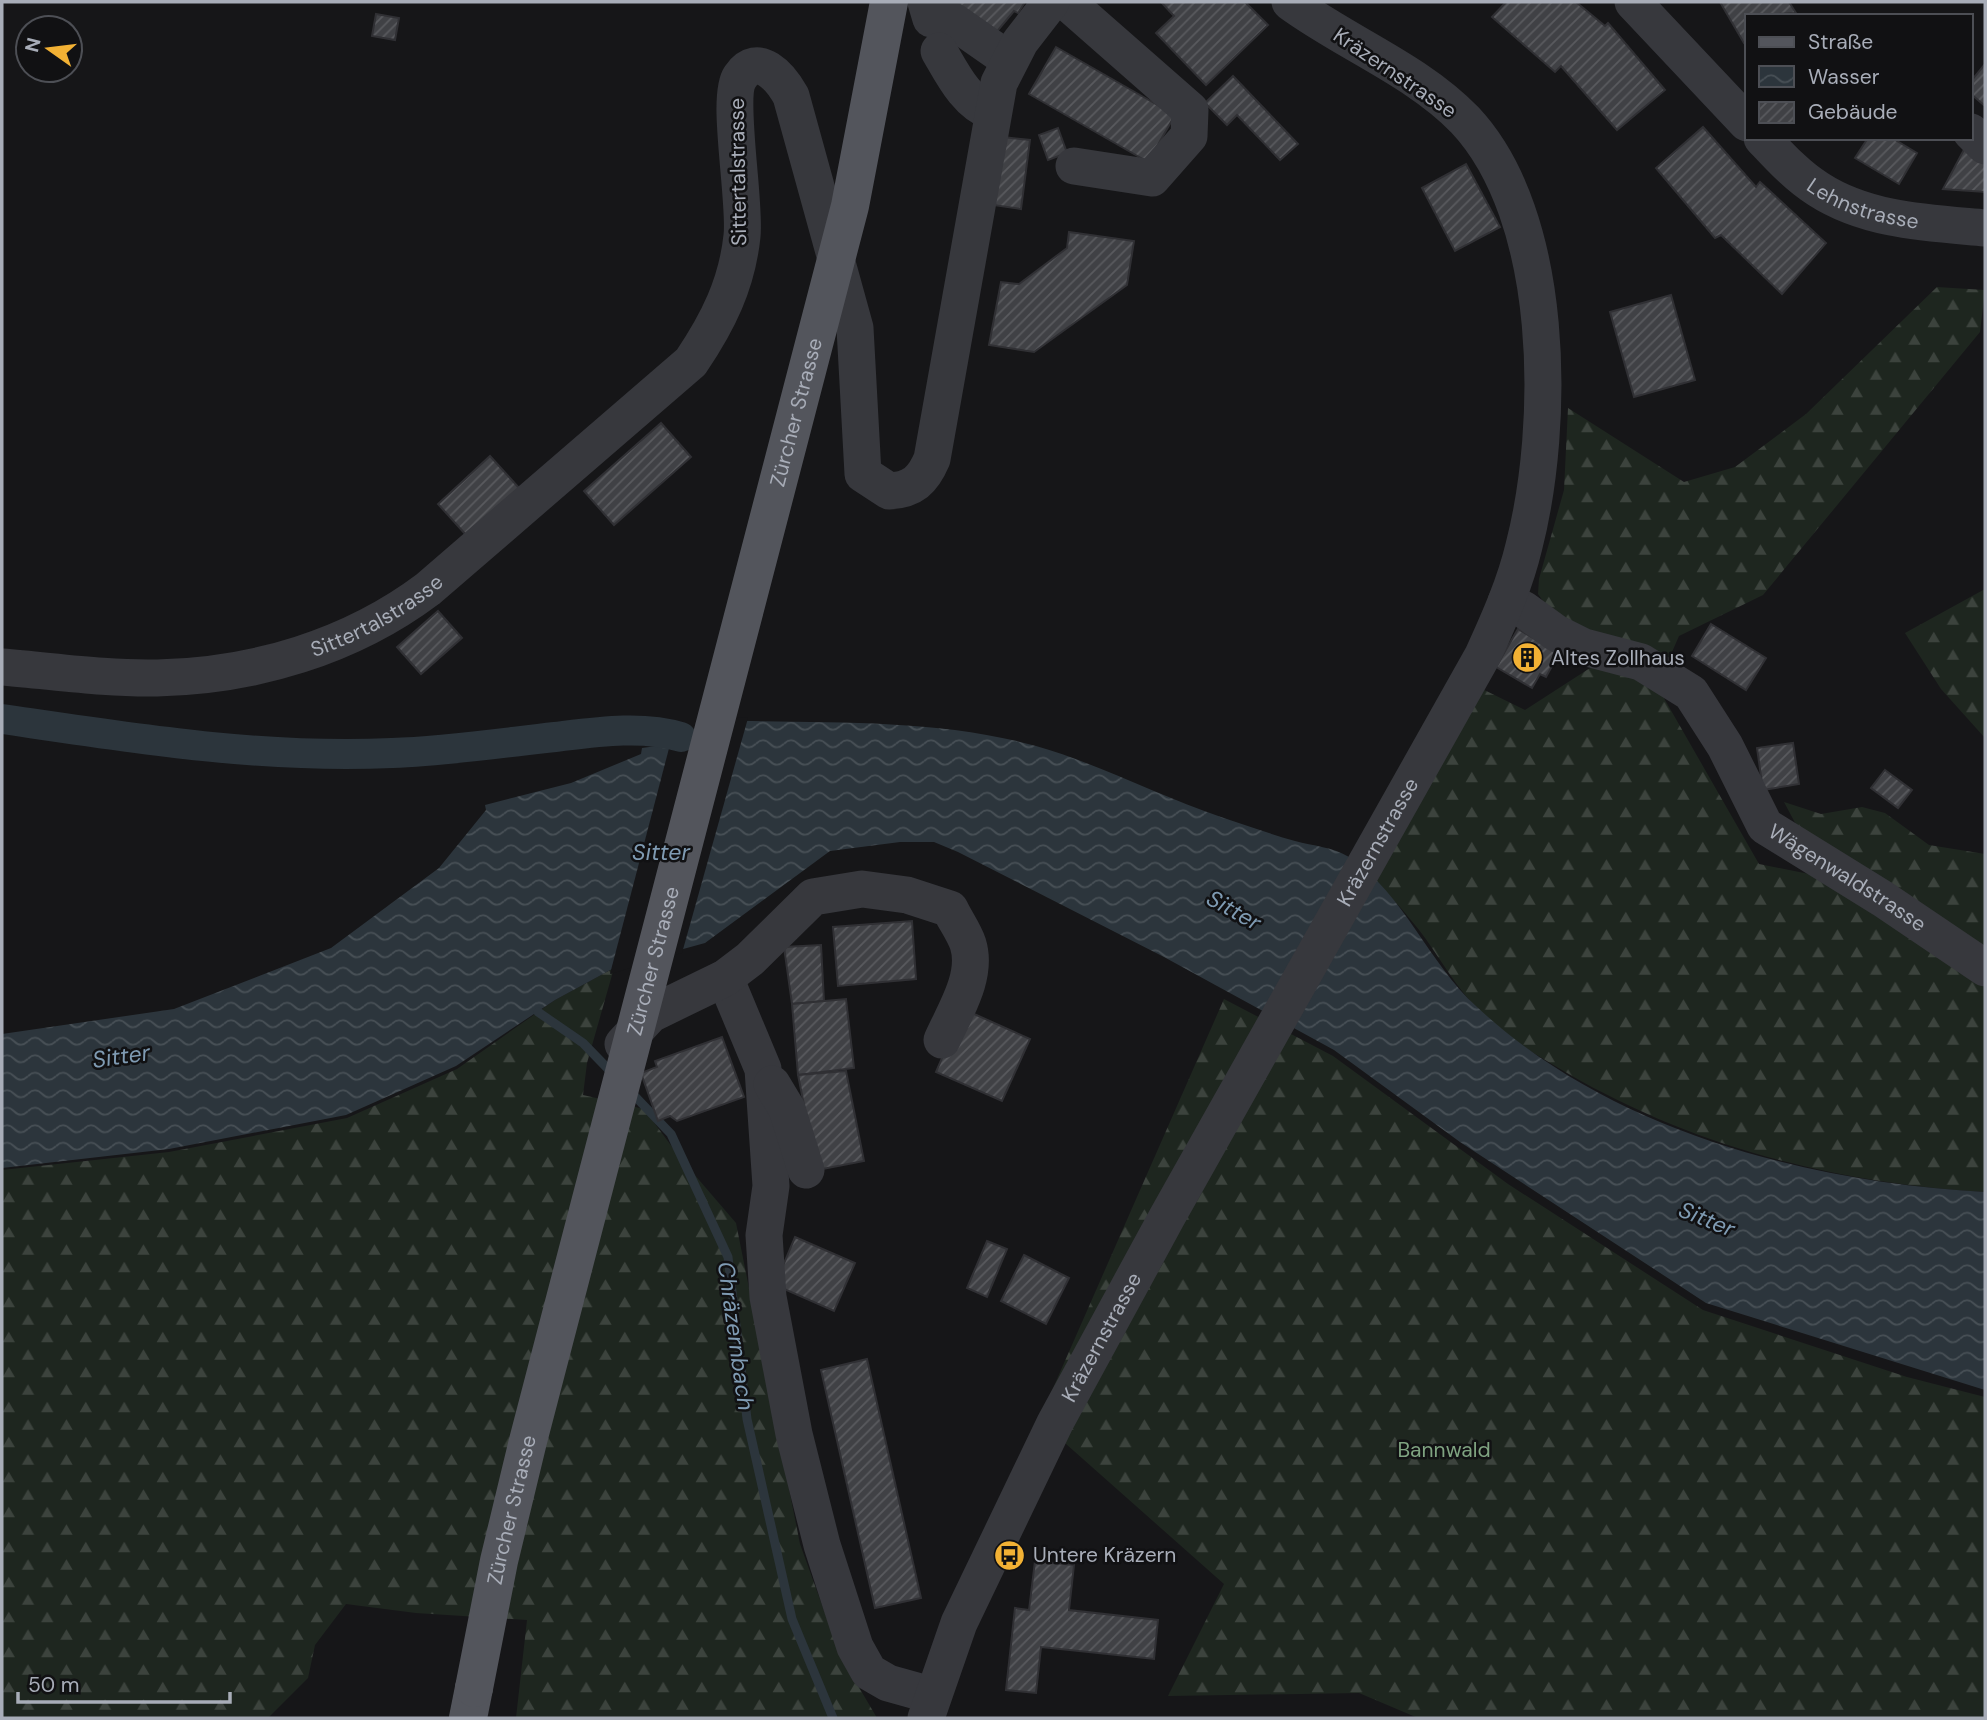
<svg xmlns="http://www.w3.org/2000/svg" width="1987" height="1720" viewBox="0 0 1987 1720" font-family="'DM Sans',sans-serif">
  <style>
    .forest { fill: url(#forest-firs) }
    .water { fill: url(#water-waves) }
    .pier { fill: #161618 }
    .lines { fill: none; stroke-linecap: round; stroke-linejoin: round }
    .stream { stroke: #2c353c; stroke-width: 9 }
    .canal { stroke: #2c353c; stroke-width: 30 }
    .building { fill: url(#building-hatch); stroke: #303034; stroke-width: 2 }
    .minor { stroke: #37383d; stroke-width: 37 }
    .major { stroke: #53555c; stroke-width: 38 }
    .major-bridge { stroke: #53555c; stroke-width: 38 }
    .labels { text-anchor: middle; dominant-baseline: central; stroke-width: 5; stroke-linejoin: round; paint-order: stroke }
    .street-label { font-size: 21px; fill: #a8adb8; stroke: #111113 }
    .poi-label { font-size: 21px; fill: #a8adb8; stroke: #111113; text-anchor: start }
    .park-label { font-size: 21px; fill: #7fa381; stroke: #111113 }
    .water-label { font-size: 23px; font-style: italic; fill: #7f9bb3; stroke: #111113 }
  </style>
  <defs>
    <pattern id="forest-firs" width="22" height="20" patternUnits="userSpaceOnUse" patternTransform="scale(1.75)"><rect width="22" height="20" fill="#1e261f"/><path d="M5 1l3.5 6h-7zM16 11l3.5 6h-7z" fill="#3c433d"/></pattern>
    <pattern id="water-waves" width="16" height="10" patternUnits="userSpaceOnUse" patternTransform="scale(1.75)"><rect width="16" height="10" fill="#2c353c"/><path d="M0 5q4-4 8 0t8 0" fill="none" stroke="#485056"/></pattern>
    <pattern id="building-hatch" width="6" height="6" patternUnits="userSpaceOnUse" patternTransform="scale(1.75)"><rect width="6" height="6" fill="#404145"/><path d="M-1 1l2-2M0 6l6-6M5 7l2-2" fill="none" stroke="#595a5e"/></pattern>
  </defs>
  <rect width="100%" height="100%" fill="#161618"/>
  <g class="forest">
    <path d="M1937,287l48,3 -5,42 -217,263 -84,41 -22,50 102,178 65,13 -40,-75 37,12 41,-7 23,6 44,32 56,9v338c-147,-8 -291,-45 -418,-119 -34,-20 -67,-40 -94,-69 -24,-26 -40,-59 -63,-85 -14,-18 -32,-34 -47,-50l105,-187 57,28 96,-62 -73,-40 -10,-14 1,-15 25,-89 4,-82 116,74 51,-15 71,-53z"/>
    <polygon points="1985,589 1985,738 1941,689 1905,633"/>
    <polygon points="614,968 587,1063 583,1095 644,1109 681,1159 736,1223 800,1544 840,1655 877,1718 516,1718 527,1620 416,1613 346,1604 315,1645 308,1678 268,1718 2,1718 2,1170 169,1152 347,1118 457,1069 555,1000"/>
    <polygon points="1224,999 1333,1056 1508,1184 1703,1310 1907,1377 1985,1397 1985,1718 1418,1718 1359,1693 1168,1696 1224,1584 1039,1420"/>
  </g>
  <path class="water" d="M713,720c106,4 219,-3 323,26 63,18 123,50 185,71 24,8 49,17 74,24 18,5 38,6 54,16 56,38 79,106 128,150 133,124 330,175 508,185v198l-279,-87 -246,-161 -126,-92 -170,-93 -206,-105 -24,-10h-34l-70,9 -125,92 -91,25 -59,32 -99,66 -110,49 -177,34 -167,19v-134l172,-25 157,-61 108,-80 47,-58 -1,-5 86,-22 70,-29 1,-6 22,-3z"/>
  <polygon class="pier" points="712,716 748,718 682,953 610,974 672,737"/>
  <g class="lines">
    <g class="stream">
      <polyline points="538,1012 583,1043 614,1075"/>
      <polyline points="629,1090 671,1134 728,1257 747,1419 792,1619 833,1718"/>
    </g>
    <path class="canal" d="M2,719c130,19 258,40 390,34 54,-2 109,-10 163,-16 41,-5 87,-12 126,0"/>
  </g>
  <g class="building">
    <polygon points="937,2 1025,2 1018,13 1014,11 994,35"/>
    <polygon points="1161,2 1245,2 1268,25 1206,85 1156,33 1174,16"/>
    <polygon points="1506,2 1576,2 1605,26 1608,23 1665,90 1617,130 1561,66 1555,72 1492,17"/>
    <polygon points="1720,2 1789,2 1796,13 1747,16 1747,42 1744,43"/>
    <polygon points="376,14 399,18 395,40 372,36"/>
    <polygon points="1056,47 1175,115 1148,162 1029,94"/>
    <polygon points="1985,64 1985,106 1971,94 1971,81"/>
    <polygon points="1233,76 1298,144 1280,160 1237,115 1227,125 1205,103"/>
    <polygon points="1703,127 1756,187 1760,182 1826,243 1782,294 1721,235 1715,238 1656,168"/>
    <polygon points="1058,128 1067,153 1048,160 1039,135"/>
    <polygon points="1003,137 1030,140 1021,209 993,205"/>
    <polygon points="1868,138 1892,138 1917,153 1899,184 1855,158"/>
    <polygon points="1967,144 1985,163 1985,192 1943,189"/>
    <polygon points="1466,164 1500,227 1455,251 1422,188"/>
    <polygon points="1069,232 1134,241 1127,285 1034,352 989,345 1001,282 1019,284 1067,248"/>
    <polygon points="1671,295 1695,380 1634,397 1610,312"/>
    <polygon points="661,423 691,457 614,525 584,491"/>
    <polygon points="490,456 519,488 467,536 438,504"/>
    <polygon points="438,611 462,638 421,674 397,647"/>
    <polygon points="1711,624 1766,658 1746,690 1692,656"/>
    <polygon points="1518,629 1555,651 1553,656 1556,659 1546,677 1540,674 1532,688 1496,667"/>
    <polygon points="1793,743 1799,784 1763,790 1757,748"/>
    <polygon points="1885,770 1912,790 1898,808 1871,788"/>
    <polygon points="912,921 916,979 838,986 833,927"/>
    <polygon points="821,945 824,1001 792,1004 784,947"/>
    <polygon points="846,999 854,1068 798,1075 792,1004"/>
    <polygon points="963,1009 1030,1039 1002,1101 936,1072"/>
    <polygon points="722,1037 744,1097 677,1121 670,1116 658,1121 641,1073 657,1067 655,1061"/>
    <polygon points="846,1071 864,1161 817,1170 798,1075"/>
    <polygon points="795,1237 855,1263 834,1311 775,1285"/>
    <polygon points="987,1241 1007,1249 987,1297 967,1288"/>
    <polygon points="1024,1255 1069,1278 1046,1324 1001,1301"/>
    <polygon points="867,1359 921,1598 875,1608 821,1370"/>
    <polygon points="1035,1561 1074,1565 1069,1610 1158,1620 1154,1659 1041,1647 1036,1693 1006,1690 1015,1608 1029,1610"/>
  </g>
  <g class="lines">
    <g class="minor">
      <polyline points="926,2 931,19 953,21 1009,60"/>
      <polyline points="1067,2 1190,110 1189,136 1152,178 1074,166"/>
      <polyline points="1633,2 1747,123"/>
      <path d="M939,51c13,22 27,52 53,61"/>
      <polyline points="1971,132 1985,146"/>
      <path id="s1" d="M1762,138c17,18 35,38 56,51 49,32 111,34 167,39"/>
      <path id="s2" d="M1506,602l17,7 33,24 28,14 57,15 50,31 34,53 40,80 118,73 102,69"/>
      <path id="s3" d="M2,667c51,4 103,12 155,11 97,-2 194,-31 271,-89l263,-227c27,-40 46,-78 51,-126 4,-34 -16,-139 -2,-159 18,-27 41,1 51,19l64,232 8,146 26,17c24,-1 34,-11 43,-32l67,-376 21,-41 31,-40"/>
      <polyline points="725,978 763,1069 771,1186 764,1235 768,1297 794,1434 822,1545 855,1647 869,1672 888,1683 931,1695"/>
      <path d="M623,1044l28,-30 74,-36 25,-19 63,-62 49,-8 45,6 43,14c5,11 14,23 18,35 10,32 -13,67 -26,96"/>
      <polyline points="772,1084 787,1109 806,1170"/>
      <path id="s4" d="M926,1718l33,-95 96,-200 112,-206 316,-562c16,-35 32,-71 41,-109 31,-121 32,-329 -59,-426 -48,-50 -119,-77 -175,-118"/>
    </g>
    <polyline class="major" points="468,1718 474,1688"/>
    <path class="major-bridge" id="s5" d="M474,1688l25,-127 29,-120 322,-1235 39,-204"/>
  </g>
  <defs>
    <symbol id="building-disc" viewBox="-11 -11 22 22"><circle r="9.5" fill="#f2b134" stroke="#111113"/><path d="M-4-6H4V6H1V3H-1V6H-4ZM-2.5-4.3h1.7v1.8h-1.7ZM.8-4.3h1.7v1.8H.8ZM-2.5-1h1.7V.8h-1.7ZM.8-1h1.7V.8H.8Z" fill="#111"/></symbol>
    <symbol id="bus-disc" viewBox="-11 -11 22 22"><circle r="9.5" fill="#f2b134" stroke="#111113"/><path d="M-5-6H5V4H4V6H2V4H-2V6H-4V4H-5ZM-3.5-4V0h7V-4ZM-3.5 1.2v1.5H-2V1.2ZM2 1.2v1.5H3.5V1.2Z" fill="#111"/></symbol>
  </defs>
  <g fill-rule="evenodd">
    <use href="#building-disc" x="1510" y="640" width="35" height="35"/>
    <use href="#bus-disc" x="992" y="1538" width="35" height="35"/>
  </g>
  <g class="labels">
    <g class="street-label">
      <text transform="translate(1395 73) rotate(34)">Kräzernstrasse</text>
      <text transform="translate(738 172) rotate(-91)">Sittertalstrasse</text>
      <text stroke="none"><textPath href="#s1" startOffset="124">Lehnstrasse</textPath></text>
      <text stroke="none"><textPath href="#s5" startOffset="1316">Zürcher Strasse</textPath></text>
      <text stroke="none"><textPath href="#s3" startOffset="387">Sittertalstrasse</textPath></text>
      <text stroke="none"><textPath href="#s4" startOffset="987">Kräzernstrasse</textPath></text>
      <text stroke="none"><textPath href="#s2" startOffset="458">Wägenwaldstrasse</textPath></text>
      <text stroke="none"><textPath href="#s5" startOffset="749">Zürcher Strasse</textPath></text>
      <text stroke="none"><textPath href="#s4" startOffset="420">Kräzernstrasse</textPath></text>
      <text stroke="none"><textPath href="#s5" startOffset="182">Zürcher Strasse</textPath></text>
    </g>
    <g class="poi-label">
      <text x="1551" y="658">Altes Zollhaus</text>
      <text x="1033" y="1555">Untere Kräzern</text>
    </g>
    <g class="park-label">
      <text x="1444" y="1450">Bannwald</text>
    </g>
    <g class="water-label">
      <text x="661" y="852">Sitter</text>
      <text transform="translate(1234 910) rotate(29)">Sitter</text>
      <text transform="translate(121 1056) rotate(-8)">Sitter</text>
      <text transform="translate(1707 1219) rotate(22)">Sitter</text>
      <text transform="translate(736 1336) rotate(82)">Chräzernbach</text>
    </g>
  </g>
  <rect width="1987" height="1720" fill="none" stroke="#a8adb8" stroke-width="7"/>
  <rect x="1745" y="14" width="228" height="126" fill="#111113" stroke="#4d4f55" stroke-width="2"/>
  <rect x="1759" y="37" width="35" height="10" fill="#53555c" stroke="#4d4f55" stroke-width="2"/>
  <text x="1808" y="49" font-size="21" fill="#a8adb8">Straße</text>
  <rect x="1759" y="66" width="35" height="21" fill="url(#water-waves)" stroke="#4d4f55" stroke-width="2"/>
  <text x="1808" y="84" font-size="21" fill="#a8adb8">Wasser</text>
  <rect x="1759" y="102" width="35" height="21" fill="url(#building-hatch)" stroke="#4d4f55" stroke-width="2"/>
  <text x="1808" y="119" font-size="21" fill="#a8adb8">Gebäude</text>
  <g transform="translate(49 49) rotate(284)"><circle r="33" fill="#111113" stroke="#4d4f55" stroke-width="2"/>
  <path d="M0-5L12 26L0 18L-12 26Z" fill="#f2b134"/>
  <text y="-10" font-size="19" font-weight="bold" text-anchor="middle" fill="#a8adb8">N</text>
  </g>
  <path d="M18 1692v10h212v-10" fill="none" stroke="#a8adb8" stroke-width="3.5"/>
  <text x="28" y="1692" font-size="21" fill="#a8adb8" stroke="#111113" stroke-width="5" paint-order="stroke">50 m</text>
</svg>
